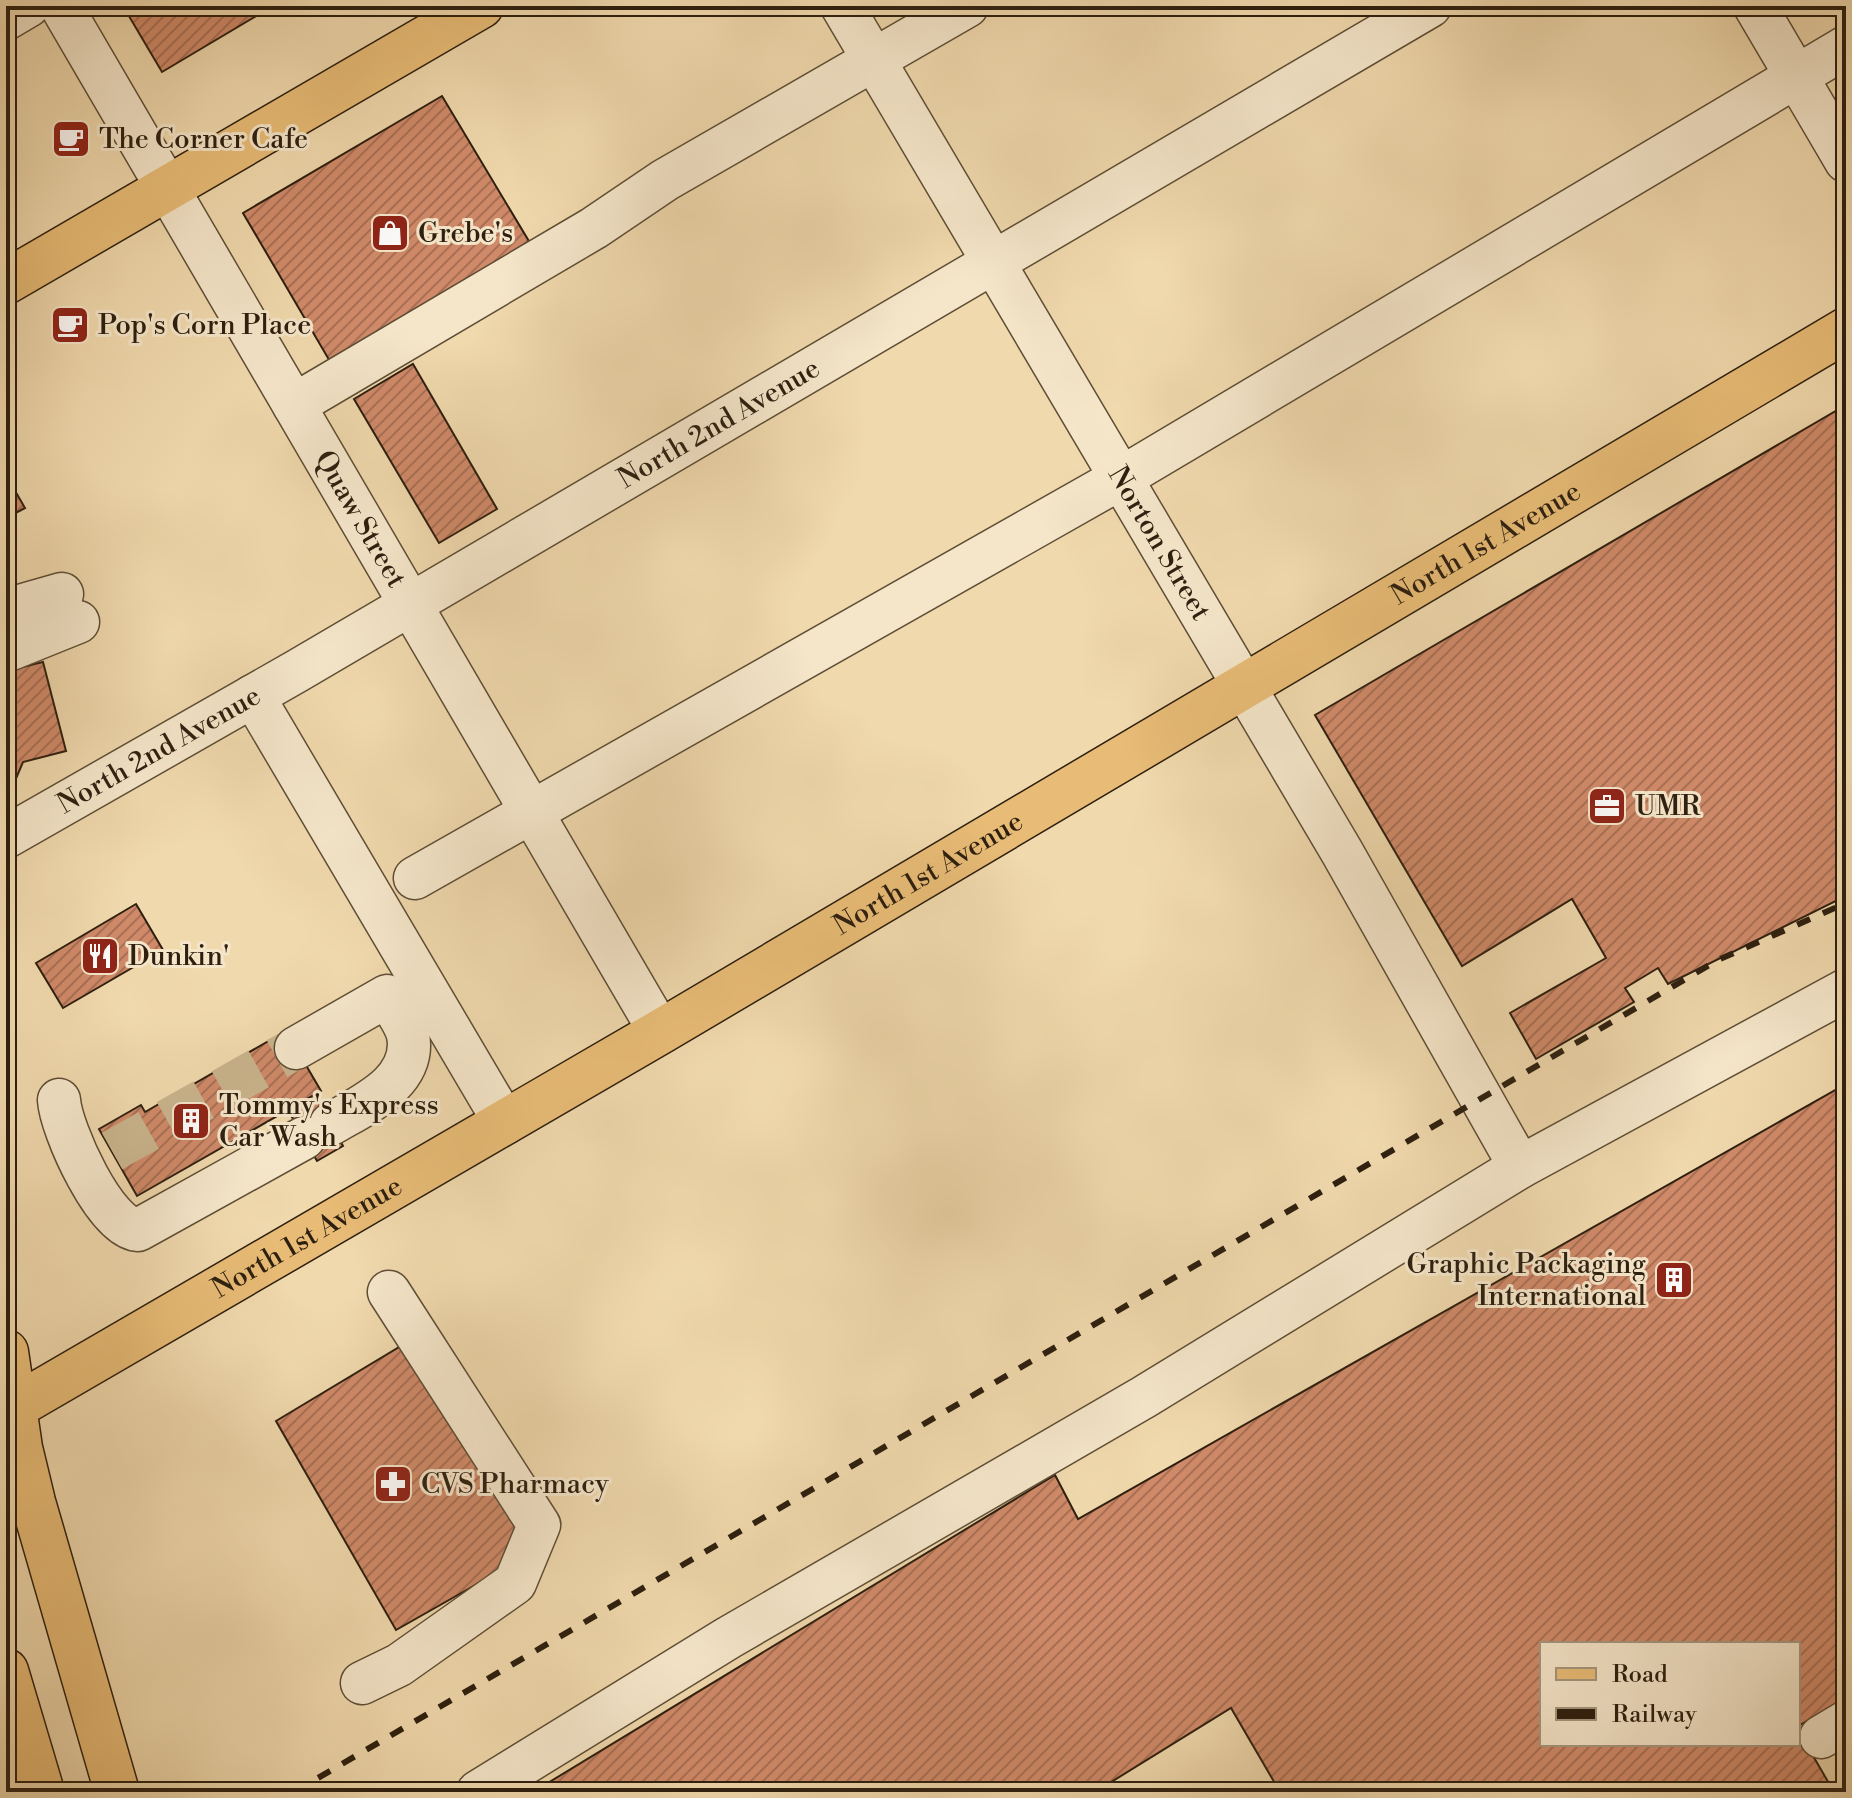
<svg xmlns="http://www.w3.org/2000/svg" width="1852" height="1798" viewBox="0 0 1852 1798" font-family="'Libre Bodoni',serif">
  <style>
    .building { fill: url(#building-hatch); stroke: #2d1f0f; stroke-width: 2 }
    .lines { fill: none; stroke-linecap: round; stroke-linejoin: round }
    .minor-tunnel { stroke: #c9b48d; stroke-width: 42; stroke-dasharray: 42 21; stroke-linecap: butt }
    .minor-casing { stroke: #5e4e36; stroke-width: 45 }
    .major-casing { stroke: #2d1f0f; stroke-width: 47 }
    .minor { stroke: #f5e6ca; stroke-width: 42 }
    .major { stroke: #e8bc76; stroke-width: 44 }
    .rail { stroke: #2d1f0f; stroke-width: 6; stroke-dasharray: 14 14; stroke-linecap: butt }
    .labels { text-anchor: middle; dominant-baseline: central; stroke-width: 6; stroke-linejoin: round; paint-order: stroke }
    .poi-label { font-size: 28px; fill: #2d1f0f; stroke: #f5e6ca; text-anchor: start }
    .street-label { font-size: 28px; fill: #2d1f0f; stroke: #f5e6ca }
  </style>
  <defs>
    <pattern id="building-hatch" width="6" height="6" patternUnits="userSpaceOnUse" patternTransform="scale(2)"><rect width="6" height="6" fill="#d08a69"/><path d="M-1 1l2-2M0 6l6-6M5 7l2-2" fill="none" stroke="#a97055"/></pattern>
  </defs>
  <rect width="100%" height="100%" fill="#f0d9ad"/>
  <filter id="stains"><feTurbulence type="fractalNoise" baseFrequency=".0025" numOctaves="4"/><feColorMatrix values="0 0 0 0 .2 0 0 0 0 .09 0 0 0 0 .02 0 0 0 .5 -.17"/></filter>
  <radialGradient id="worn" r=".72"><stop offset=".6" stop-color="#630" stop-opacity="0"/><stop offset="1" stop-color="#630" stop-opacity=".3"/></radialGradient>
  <g class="building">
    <polygon points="123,6 273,6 162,72"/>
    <polygon points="442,96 536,253 335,370 243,213"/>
    <polygon points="413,364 497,509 439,543 354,399"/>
    <polygon points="1846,405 1846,896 1668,984 1658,968 1625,988 1634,1002 1536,1059 1510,1013 1606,958 1572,899 1462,966 1315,715"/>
    <polygon points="6,475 25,508 6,518"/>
    <polygon points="43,662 66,751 23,762 15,781 6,783 6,671"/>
    <polygon points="136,904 163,950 63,1008 36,963"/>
    <polygon points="286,1031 321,1091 137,1196 99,1129 141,1105 145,1112"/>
    <polygon points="1846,1084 1846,1699 1798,1726 1798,1644 1542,1644 1542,1744 1798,1744 1798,1730 1834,1792 1280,1792 1231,1708 1095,1792 533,1792 1055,1475 1078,1519"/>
    <polygon points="314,1095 343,1146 317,1161 288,1110"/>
    <polygon points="416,1337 519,1518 500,1571 396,1630 276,1421"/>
  </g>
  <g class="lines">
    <polyline class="minor-tunnel" points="112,1151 296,1048"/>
    <defs>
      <g id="minor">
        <path id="s1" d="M61,6l599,1026"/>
        <path id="s2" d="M842,6l500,846 178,315"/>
        <polyline points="1755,6 1846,161"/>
        <polyline points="6,19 28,6"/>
        <polyline points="294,405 594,228 665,180 967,6"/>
        <polyline points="6,610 62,594"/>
        <polyline points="6,651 78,622"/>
        <polyline points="253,696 505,1123"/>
        <path id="s3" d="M6,837l291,-166 1133,-665"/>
        <polyline points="415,878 1121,478 1846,47"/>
        <path d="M296,1048l91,-52c7,12 18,26 21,39 9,47 -45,70 -77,89"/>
        <path d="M59,1100c2,30 47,129 79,130l166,-92"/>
        <polyline points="362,1683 399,1665 515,1583 539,1525 389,1292"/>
        <polyline points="1821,1737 1846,1722"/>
        <polyline points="478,1792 728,1638 1144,1397 1520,1167 1846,990"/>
      </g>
      <g id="major">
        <polyline points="6,282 481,6"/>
        <polyline points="6,1352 20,1448 33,1502 117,1792"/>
        <path id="s4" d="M6,1412l654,-380 1186,-702"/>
        <polyline points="6,1671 42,1792"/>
      </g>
    </defs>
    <use href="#minor" class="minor-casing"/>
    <use href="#major" class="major-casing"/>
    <use href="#minor" class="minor"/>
    <use href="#major" class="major"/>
    <polyline class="rail" points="294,1792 1718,960 1846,903"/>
  </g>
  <defs>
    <symbol id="cafe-square" viewBox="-11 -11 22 22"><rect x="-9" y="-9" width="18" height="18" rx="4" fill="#8f2418" stroke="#f5e6ca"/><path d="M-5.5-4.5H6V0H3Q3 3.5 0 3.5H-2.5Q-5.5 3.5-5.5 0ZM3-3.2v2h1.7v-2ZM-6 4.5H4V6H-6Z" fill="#fff"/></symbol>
    <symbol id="shop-square" viewBox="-11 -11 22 22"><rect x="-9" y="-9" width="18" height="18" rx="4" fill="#8f2418" stroke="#f5e6ca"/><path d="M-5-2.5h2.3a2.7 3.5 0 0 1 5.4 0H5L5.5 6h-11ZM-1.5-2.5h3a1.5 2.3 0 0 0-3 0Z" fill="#fff"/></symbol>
    <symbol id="office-square" viewBox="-11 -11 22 22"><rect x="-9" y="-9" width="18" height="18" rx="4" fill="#8f2418" stroke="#f5e6ca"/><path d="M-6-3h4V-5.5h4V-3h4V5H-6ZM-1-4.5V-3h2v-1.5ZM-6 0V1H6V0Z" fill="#fff"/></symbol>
    <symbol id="restaurant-square" viewBox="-11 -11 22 22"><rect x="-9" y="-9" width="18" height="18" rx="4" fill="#8f2418" stroke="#f5e6ca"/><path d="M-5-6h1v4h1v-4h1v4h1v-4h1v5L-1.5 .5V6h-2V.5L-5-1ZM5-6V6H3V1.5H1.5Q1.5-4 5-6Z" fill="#fff"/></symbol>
    <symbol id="building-square" viewBox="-11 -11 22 22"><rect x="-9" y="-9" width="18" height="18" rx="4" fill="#8f2418" stroke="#f5e6ca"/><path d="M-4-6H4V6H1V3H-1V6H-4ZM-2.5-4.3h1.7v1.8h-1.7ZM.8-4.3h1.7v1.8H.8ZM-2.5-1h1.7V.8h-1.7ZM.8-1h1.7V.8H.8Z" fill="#fff"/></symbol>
    <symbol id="pharmacy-square" viewBox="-11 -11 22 22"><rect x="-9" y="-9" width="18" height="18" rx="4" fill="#8f2418" stroke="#f5e6ca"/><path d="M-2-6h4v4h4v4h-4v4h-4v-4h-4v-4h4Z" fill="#fff"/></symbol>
  </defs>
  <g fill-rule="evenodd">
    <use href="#cafe-square" x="49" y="117" width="44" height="44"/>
    <use href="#shop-square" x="368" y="211" width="44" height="44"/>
    <use href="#cafe-square" x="48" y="303" width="44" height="44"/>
    <use href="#office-square" x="1585" y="784" width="44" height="44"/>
    <use href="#restaurant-square" x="78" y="934" width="44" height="44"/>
    <use href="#building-square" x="169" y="1099" width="44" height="44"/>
    <use href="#building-square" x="1652" y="1258" width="44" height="44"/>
    <use href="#pharmacy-square" x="371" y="1462" width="44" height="44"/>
  </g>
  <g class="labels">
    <g class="poi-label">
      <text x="99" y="139">The Corner Cafe</text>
      <text x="418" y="233">Grebe's</text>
      <text x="98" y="325">Pop's Corn Place</text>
      <text x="1635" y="806">UMR</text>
      <text x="128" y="956">Dunkin'</text>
      <text x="219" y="1105">Tommy's Express<tspan x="219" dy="32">Car Wash</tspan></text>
      <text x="1646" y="1264" text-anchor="end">Graphic Packaging<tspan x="1646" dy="32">International</tspan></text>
      <text x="421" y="1484">CVS Pharmacy</text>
    </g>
    <g class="street-label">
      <text stroke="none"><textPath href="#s3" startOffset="824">North 2nd Avenue</textPath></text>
      <text stroke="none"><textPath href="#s1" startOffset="594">Quaw Street</textPath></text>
      <text stroke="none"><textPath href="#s2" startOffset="624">Norton Street</textPath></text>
      <text stroke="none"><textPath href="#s4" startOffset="1716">North 1st Avenue</textPath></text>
      <text stroke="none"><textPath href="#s3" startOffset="176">North 2nd Avenue</textPath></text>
      <text stroke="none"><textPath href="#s4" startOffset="1068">North 1st Avenue</textPath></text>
      <text stroke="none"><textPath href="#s4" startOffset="348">North 1st Avenue</textPath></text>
    </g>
  </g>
  <rect width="1852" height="1798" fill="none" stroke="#f0d9ad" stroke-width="32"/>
  <rect x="8" y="8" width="1836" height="1782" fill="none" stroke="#2d1f0f" stroke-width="4"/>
  <rect x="16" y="16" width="1820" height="1766" fill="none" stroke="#2d1f0f" stroke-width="2"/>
  <rect x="1540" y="1642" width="260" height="104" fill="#f5e6ca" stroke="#a5967f" stroke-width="2"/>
  <rect x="1556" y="1668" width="40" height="12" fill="#e8bc76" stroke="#a5967f" stroke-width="2"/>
  <text x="1612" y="1682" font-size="24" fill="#2d1f0f">Road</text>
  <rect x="1556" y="1708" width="40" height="12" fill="#2d1f0f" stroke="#a5967f" stroke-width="2"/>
  <text x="1612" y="1722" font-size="24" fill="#2d1f0f">Railway</text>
  <rect width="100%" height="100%" filter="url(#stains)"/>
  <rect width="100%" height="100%" fill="url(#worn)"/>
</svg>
